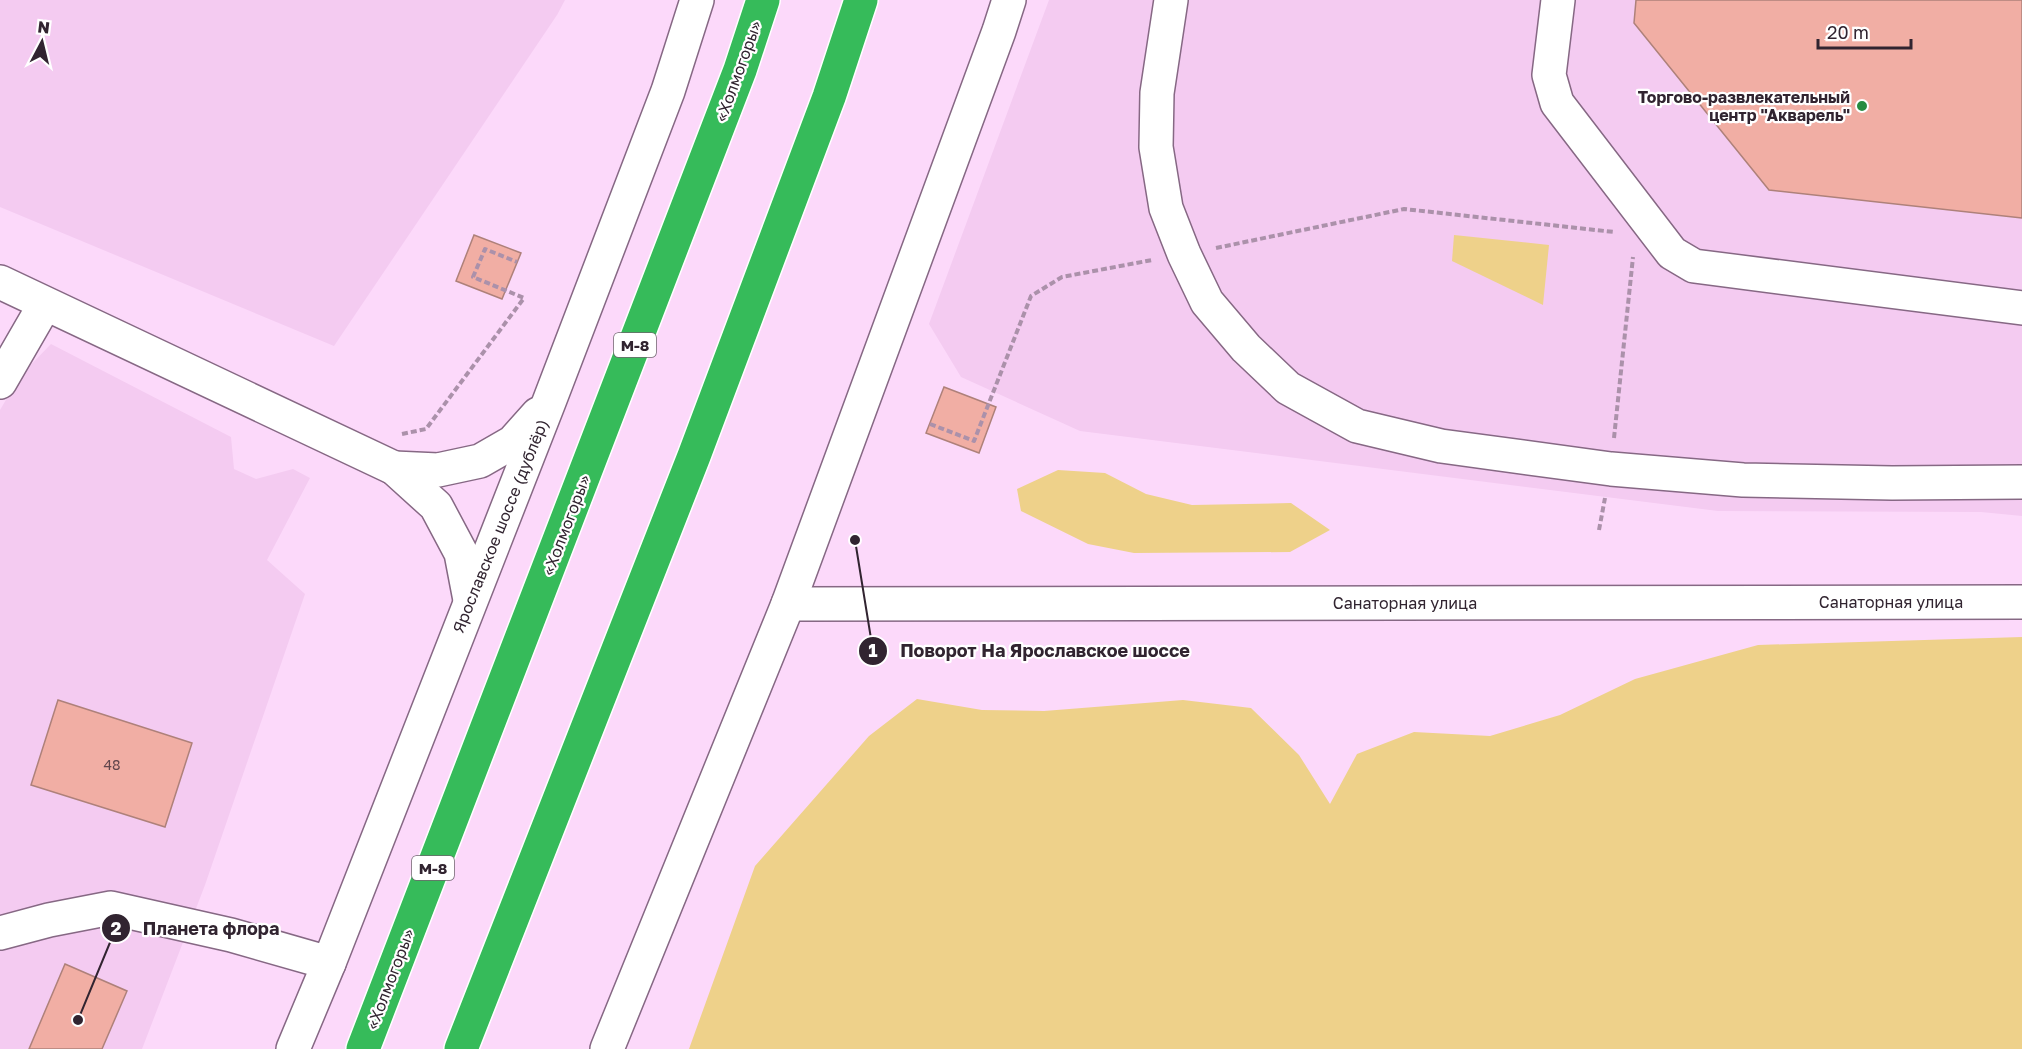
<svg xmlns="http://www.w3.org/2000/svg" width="2022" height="1049" viewBox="0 0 2022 1049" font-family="'Golos Text',sans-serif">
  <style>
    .built { fill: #f4cbf1 }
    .green { fill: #eed18a }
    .building { fill: #f1aea4; stroke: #ae817a; stroke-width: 1.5 }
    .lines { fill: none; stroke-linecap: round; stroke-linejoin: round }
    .minor-casing { stroke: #866884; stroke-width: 36 }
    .highway-casing { stroke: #fff; stroke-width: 36 }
    .path { stroke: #ab91aa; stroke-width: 4; stroke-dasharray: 6 3; stroke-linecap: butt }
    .minor { stroke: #fff; stroke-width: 33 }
    .highway { stroke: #36bb5a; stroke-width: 33 }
    .poi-dot { fill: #268c41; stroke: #fff; stroke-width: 2 }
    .labels { text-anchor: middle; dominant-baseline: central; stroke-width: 4.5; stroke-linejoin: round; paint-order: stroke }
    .number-label { font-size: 14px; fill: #61464d }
    .shield { fill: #fff; stroke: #6f666e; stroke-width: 1.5 }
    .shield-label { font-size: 15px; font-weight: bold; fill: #312430 }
    .street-label { font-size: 16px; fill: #312430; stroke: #fff }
    .poi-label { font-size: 16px; font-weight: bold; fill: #312430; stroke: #fff; text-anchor: end }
    .leader { fill: none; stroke: #312430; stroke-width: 2 }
    .callout-dot { fill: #312430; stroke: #fff; stroke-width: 2 }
    .mark-label { font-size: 18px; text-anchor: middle; font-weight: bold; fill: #fff }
    .callout-label { font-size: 18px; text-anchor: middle; font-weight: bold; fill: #312430; stroke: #fff; stroke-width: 4.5; stroke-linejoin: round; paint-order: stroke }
  </style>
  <rect width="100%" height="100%" fill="#fcd9fa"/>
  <g class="built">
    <polygon points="0,0 565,0 557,15 334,346 0,207"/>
    <polygon points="1049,0 2022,0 2022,516 1981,512 1718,511 1080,431 961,377 929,324"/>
    <polygon points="51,344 231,437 234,469 256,479 293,469 310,478 267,560 305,594 205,885 142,1049 0,1049 0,410 20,376"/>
  </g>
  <g class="green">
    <polygon points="1454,235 1549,245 1543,305 1452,261"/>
    <polygon points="1058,470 1105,473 1146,494 1192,505 1291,503 1330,530 1290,552 1134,553 1088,544 1021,511 1017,489"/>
    <polygon points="2022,637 2022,1049 689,1049 755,866 869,736 917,699 982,710 1044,711 1183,700 1251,708 1299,755 1330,804 1357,754 1414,732 1490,736 1560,715 1635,679 1758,645"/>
  </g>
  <g class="building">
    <polygon points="1636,0 2022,0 2022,218 1769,190 1634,23"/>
    <polygon points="474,235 521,253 502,299 456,281"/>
    <polygon points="944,387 996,407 979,453 926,433"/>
    <polygon points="58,700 192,743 165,827 31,785"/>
    <polygon points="65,964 127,991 102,1049 29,1049"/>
  </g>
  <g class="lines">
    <defs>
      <g id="minor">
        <polyline points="1171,0 1157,93 1156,147 1166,208 1184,254 1207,302 1246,348 1288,388 1357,426 1441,446 1611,469 1743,480 1892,483 2022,482"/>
        <polyline points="1558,0 1549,75 1557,103 1672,253 1694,266 2022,308"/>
        <polyline points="0,282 394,468 436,506 461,553 470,600"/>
        <polyline points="0,382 45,304"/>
        <polyline points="394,468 438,470 480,461 513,442 538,414"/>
        <polyline points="788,604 2022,602"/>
        <polyline points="0,933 49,920 111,908 231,935 329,963"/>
        <polyline points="293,1049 329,963 549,402 668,91 697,0"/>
        <polyline points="607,1049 788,604 999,31 1009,0"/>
      </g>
      <g id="highway">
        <polyline points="363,1049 740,70 763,0"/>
        <polyline points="461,1049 694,456 829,97 861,0"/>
      </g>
    </defs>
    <use href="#minor" class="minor-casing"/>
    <use href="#highway" class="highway-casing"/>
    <g class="path">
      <polyline points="1216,248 1404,209 1614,232"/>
      <polyline points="930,424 974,441 1031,296 1062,277 1152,260"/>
      <polyline points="402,434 426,429 524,298 473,277 485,249 517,262"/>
      <polyline points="1614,438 1633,257"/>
      <polyline points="1599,530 1605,498"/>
    </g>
    <use href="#minor" class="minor"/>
    <use href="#highway" class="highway"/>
  </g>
  <circle class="poi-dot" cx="1862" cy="106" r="6"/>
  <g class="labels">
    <g class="number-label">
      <text x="112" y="764">48</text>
    </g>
    <g class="shield">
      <rect x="614" y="333" width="42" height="24" rx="4.5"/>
      <rect x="412" y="856" width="42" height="24" rx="4.5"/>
    </g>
    <g class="shield-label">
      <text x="635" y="345">М-8</text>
      <text x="433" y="868">М-8</text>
    </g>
    <g class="street-label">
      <text transform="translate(738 71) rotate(-70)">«Холмогоры»</text>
      <text transform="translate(566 525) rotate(-69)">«Холмогоры»</text>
      <text transform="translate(500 526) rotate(-68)">Ярославское шоссе (дублёр)</text>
      <text x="1891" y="602">Санаторная улица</text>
      <text x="1405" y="603">Санаторная улица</text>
      <text transform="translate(390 979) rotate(-69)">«Холмогоры»</text>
    </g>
    <g class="poi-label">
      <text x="1850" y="97">Торгово-развлекательный<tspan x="1850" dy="18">центр "Акварель"</tspan></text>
    </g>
  </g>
  <path class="leader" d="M855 540L873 651M78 1020L116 928"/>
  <g class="callout-dot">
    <circle cx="855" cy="540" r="6"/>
    <circle cx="78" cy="1020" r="6"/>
    <circle cx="873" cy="651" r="15"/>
    <circle cx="116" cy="928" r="15"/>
  </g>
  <g class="mark-label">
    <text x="873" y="657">1</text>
    <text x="116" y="935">2</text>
  </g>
  <g class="callout-label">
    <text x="1045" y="657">Поворот На Ярославское шоссе</text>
    <text x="211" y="935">Планета флора</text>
  </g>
  <g transform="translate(42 42) rotate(7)" stroke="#ffffff" stroke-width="4.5" paint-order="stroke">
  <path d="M0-4.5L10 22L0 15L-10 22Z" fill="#312430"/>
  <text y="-9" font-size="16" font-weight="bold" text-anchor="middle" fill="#312430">N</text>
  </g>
  <path d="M1818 39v9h93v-9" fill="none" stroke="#312430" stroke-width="3"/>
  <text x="1827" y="39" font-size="18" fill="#312430" stroke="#ffffff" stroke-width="4.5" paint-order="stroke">20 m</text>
</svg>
